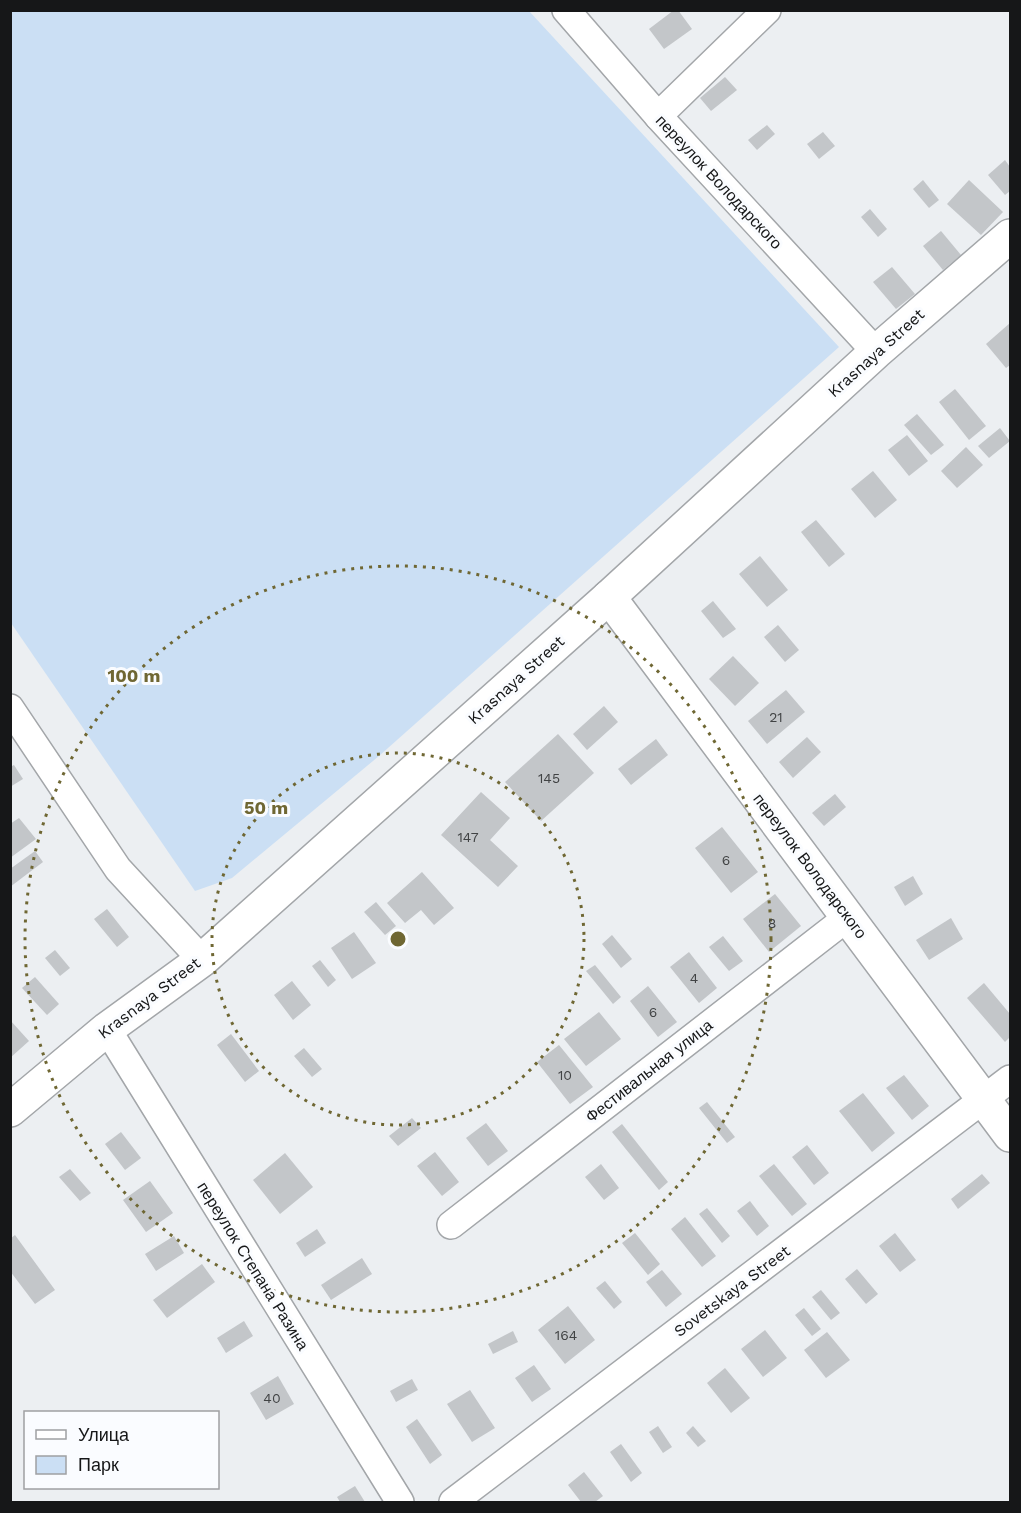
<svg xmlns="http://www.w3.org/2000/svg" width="1021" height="1513" viewBox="0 0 1021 1513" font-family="'Work Sans',sans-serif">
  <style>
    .green { fill: #cbdff4 }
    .building { fill: #c3c6c9 }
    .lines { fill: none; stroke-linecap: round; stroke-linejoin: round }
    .minor-casing { stroke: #a3a6a9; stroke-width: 30 }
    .tertiary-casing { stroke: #a3a6a9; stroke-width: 36 }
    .minor { stroke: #fff; stroke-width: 27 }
    .tertiary { stroke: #fff; stroke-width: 33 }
    .ring { fill: none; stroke: #6f6733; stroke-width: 3; stroke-dasharray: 3 6 }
    .labels { text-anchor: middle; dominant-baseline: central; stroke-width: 6; stroke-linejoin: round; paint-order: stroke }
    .number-label { font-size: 14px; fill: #414344 }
    .street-label { font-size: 16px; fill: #161718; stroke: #fafcff }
    .centre { fill: #6f6733; stroke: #fafcff; stroke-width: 3 }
    .ring-label { font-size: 18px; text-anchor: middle; font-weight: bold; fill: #6f6733; stroke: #fafcff; stroke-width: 6; stroke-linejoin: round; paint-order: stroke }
  </style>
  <rect width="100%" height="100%" fill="#eceff2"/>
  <polygon class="green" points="10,11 529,11 839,347 379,756 232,878 195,891 11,623"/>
  <g class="building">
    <polygon points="674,10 678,10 692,29 664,49 649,29"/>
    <polygon points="725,77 737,90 711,111 700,98"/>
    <polygon points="767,125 775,134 757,150 748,140"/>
    <polygon points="823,132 835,146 819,159 807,144"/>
    <polygon points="1005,160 1010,167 1010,191 1005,195 988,175"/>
    <polygon points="923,180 939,200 929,208 913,189"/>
    <polygon points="969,180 1003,212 981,235 947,204"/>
    <polygon points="870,209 887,229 878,237 861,217"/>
    <polygon points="941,231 961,255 943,270 923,246"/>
    <polygon points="892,267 915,294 896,309 873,282"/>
    <polygon points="1010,323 1010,365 1006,368 986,344"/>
    <polygon points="955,389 986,426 969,440 939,402"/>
    <polygon points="917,414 944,445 931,455 904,425"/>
    <polygon points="1000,428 1010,441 989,458 978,446"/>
    <polygon points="907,435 928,461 909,476 888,450"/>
    <polygon points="966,447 983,465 957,488 941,471"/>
    <polygon points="873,471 897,500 875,518 851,489"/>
    <polygon points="816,520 845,554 829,567 801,532"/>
    <polygon points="760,556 788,590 767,607 739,574"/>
    <polygon points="713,601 736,629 723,638 701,611"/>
    <polygon points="778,625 799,650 785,662 764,637"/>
    <polygon points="733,656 759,683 735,706 709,679"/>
    <polygon points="786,690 805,712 767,744 748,721"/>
    <polygon points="604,706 618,722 587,750 573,734"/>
    <polygon points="558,734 594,773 541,821 505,782"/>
    <polygon points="807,737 821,752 793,778 779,762"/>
    <polygon points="656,739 668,755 631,785 618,769"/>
    <polygon points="14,765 23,779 10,787 10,767"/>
    <polygon points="481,792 510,818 490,840 518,866 498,887 441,835"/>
    <polygon points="835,794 846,807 824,826 812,813"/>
    <polygon points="19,818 36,839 10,858 10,824"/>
    <polygon points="722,827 758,872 731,893 695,848"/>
    <polygon points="35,851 43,862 10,887 10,869"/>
    <polygon points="422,872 454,908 434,925 421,910 405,923 387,903"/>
    <polygon points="913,876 923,894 905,906 894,887"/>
    <polygon points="775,894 801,926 769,952 743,919"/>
    <polygon points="376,902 396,926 385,935 364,912"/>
    <polygon points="107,909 129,937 117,947 94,919"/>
    <polygon points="951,918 963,939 929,960 916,940"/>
    <polygon points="354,932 376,963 352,979 331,948"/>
    <polygon points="612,935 632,959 621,968 602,944"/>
    <polygon points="723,936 743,961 729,971 709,947"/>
    <polygon points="55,950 70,968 60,976 45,958"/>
    <polygon points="689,952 717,988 699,1003 670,967"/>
    <polygon points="320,960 336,980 328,987 312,966"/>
    <polygon points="595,965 621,997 613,1004 586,971"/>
    <polygon points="35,977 59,1004 47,1015 22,988"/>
    <polygon points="292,981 311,1005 293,1020 274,995"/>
    <polygon points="984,983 1010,1014 1010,1037 1005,1042 967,998"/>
    <polygon points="648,986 677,1022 658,1037 630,1001"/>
    <polygon points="599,1012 621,1039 586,1066 564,1039"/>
    <polygon points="10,1020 29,1041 10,1058"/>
    <polygon points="231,1034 259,1071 245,1082 217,1045"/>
    <polygon points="559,1045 593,1087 570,1104 537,1062"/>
    <polygon points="304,1048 322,1069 312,1077 294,1056"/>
    <polygon points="904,1075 929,1106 912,1120 886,1088"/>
    <polygon points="863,1093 895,1133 872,1152 839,1111"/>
    <polygon points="707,1102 735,1137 727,1143 699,1108"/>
    <polygon points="412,1118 421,1128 398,1146 389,1136"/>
    <polygon points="486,1123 508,1151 488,1166 466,1138"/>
    <polygon points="622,1124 668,1182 659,1190 612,1132"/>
    <polygon points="121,1132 141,1158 125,1170 105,1144"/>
    <polygon points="807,1145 829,1173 814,1185 792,1157"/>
    <polygon points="435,1152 459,1182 442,1196 417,1166"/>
    <polygon points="285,1153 313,1187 280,1214 253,1180"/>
    <polygon points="601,1164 619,1188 604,1200 585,1177"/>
    <polygon points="774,1164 807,1204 792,1216 759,1176"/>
    <polygon points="70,1169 91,1193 80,1201 59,1177"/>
    <polygon points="982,1174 990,1183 958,1209 951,1199"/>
    <polygon points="150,1181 173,1213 146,1232 123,1200"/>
    <polygon points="750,1201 769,1226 757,1236 737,1211"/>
    <polygon points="707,1208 730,1236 722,1243 699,1214"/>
    <polygon points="685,1217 716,1256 702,1267 671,1229"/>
    <polygon points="317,1229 326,1243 305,1257 296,1243"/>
    <polygon points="635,1233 660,1264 648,1275 622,1243"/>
    <polygon points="895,1233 916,1260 900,1272 879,1246"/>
    <polygon points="15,1235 55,1290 35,1304 10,1271 10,1239"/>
    <polygon points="174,1236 184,1253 156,1271 145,1254"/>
    <polygon points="362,1258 372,1274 331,1300 321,1285"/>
    <polygon points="202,1264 215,1282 167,1318 153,1300"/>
    <polygon points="857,1269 878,1294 866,1304 845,1279"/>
    <polygon points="662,1270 682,1294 666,1307 646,1282"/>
    <polygon points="605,1281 622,1302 614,1309 596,1288"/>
    <polygon points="821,1290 840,1313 831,1320 812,1297"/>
    <polygon points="568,1306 595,1340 565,1364 538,1330"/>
    <polygon points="804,1308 821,1329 812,1336 795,1315"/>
    <polygon points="244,1321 253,1336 226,1353 217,1338"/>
    <polygon points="765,1330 787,1358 763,1377 741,1349"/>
    <polygon points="513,1331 518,1342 493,1354 488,1344"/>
    <polygon points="827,1332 850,1360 826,1378 804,1350"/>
    <polygon points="534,1365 551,1389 532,1402 515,1378"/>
    <polygon points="725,1368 750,1398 731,1413 707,1383"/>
    <polygon points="278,1376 294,1404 266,1420 250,1393"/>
    <polygon points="412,1379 418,1390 396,1402 390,1391"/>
    <polygon points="470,1390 495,1428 472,1442 447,1404"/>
    <polygon points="417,1419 442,1455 430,1464 406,1427"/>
    <polygon points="658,1426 672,1447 663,1453 649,1432"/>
    <polygon points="693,1426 706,1441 698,1447 686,1433"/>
    <polygon points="621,1444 642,1473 631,1482 610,1452"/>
    <polygon points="584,1472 603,1496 595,1502 581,1502 568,1485"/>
    <polygon points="355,1486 365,1502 340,1502 337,1497"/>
  </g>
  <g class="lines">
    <defs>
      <g id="minor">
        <polyline points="566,10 658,116 876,352"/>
        <polyline points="658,116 767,10"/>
        <polyline points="10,708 118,869 202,960"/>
        <polyline points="107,1029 400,1502"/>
        <polyline points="451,1225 848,917"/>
        <polyline points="453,1502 1010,1079"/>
      </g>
      <g id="tertiary">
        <polyline points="609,597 1010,1135"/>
        <polyline points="10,1110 107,1029 202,960 609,597 876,352 1010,236"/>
      </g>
    </defs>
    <use href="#minor" class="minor-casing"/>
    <use href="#tertiary" class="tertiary-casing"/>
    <use href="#minor" class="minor"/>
    <use href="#tertiary" class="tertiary"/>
  </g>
  <g class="ring">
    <circle cx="398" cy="939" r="186"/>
    <circle cx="398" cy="939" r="373"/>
  </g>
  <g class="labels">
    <g class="number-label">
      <text x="776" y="717">21</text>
      <text x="549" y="778">145</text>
      <text x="468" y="837">147</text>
      <text x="726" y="860">6</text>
      <text x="772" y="923">8</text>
      <text x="694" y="978">4</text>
      <text x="653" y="1012">6</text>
      <text x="565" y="1075">10</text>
      <text x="566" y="1335">164</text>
      <text x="272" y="1398">40</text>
    </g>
    <g class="street-label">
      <text transform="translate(719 182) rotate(47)">переулок Володарского</text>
      <text transform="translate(876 353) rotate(-42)">Krasnaya Street</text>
      <text transform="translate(516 680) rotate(-42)">Krasnaya Street</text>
      <text transform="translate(810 866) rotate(53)">переулок Володарского</text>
      <text transform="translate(149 998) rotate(-37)">Krasnaya Street</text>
      <text transform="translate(649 1071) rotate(-38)">Фестивальная улица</text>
      <text transform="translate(253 1266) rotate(58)">переулок Степана Разина</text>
      <text transform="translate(732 1291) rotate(-37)">Sovetskaya Street</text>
    </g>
  </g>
  <circle cx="398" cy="939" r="9" class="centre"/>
  <g class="ring-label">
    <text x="134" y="682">100 m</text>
    <text x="266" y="814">50 m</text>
  </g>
  <rect width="1021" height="1513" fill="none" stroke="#161718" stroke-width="24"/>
  <rect x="24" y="1411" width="195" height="78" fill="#fafcff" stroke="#9fa0a3" stroke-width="1.5"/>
  <rect x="36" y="1430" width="30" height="9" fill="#ffffff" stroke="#9fa0a3" stroke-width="1.5"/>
  <text x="78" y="1441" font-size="18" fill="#161718">Улица</text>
  <rect x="36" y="1456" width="30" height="18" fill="#cbdff4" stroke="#9fa0a3" stroke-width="1.5"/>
  <text x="78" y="1471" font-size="18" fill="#161718">Парк</text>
</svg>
